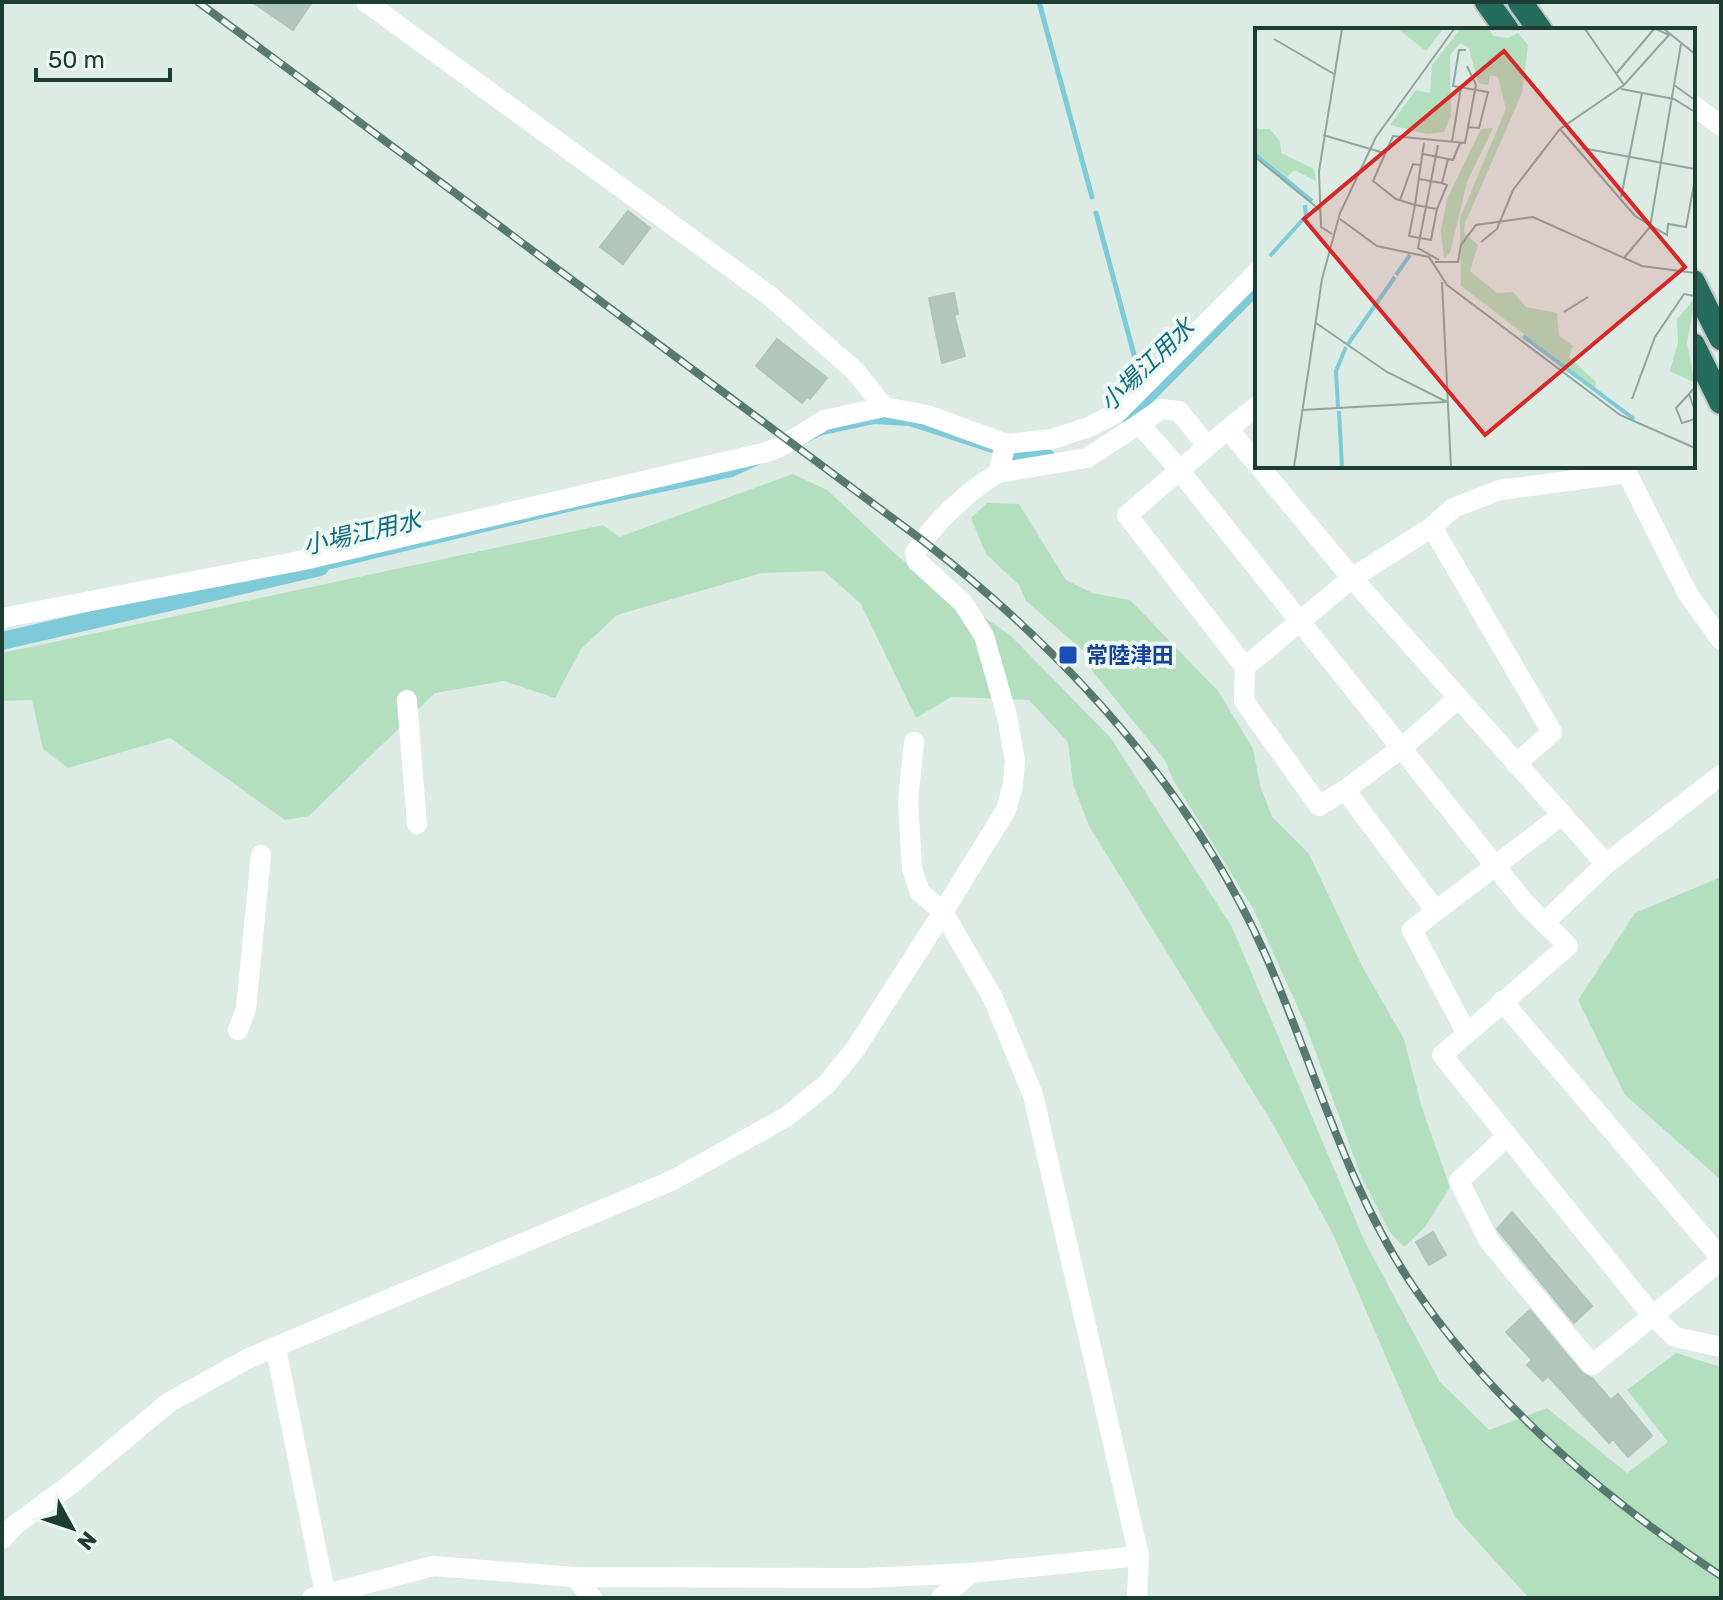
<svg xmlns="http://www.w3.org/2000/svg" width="1723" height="1600" viewBox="0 0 1723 1600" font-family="Rubik,'Noto Sans JP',sans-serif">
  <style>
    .green { fill: #b3dfbf }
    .water { fill: #7ecad8 }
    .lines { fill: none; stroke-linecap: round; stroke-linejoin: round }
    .stream { stroke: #7ecad8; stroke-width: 5 }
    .canal { stroke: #7ecad8; stroke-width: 18 }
    .building { fill: #b2c6be; stroke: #afc5bc; stroke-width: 2 }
    .highway-casing { stroke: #c0c8c6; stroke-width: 28 }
    .minor { stroke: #fff; stroke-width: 20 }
    .highway { stroke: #266c5d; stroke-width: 24 }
    .rail-casing { stroke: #57796f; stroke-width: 8 }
    .rail { stroke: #eef8f3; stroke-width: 5; stroke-dasharray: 15; stroke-linecap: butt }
    .transit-dot { fill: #1a4fb4; stroke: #eef8f3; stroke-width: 3 }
    .labels { text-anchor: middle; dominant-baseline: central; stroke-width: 8; stroke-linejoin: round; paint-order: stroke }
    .transit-label { font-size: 22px; font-weight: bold; fill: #164399; stroke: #eef8f3; text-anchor: start }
    .water-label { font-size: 24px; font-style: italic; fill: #116c7e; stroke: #eef8f3 }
    .inset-river { fill: none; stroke: #7ecad8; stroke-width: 4 }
    .inset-road { fill: none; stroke: #90a59e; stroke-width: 2 }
    .view { fill: #d62828; fill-opacity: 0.15; stroke: #d62828; stroke-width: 4 }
    .inset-edge { fill: none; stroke: #1d3c34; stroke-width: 4 }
  </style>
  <rect width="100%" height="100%" fill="#ddebe5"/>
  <g class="green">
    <polygon points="793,474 827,490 901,559 1011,636 1110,737 1232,927 1364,1240 1440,1382 1489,1430 1547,1408 1627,1473 1668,1442 1627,1390 1676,1353 1721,1367 1721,1598 1529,1598 1455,1517 1332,1232 1274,1126 1089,826 1073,784 1068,742 1029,700 951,697 916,718 861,604 824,571 762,573 617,615 581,649 555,698 504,681 435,693 309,816 285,820 170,738 68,768 43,749 32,700 2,701 2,653 603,525 619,537"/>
    <polygon points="987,503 1019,504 1066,580 1092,593 1130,600 1218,691 1253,749 1260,785 1272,817 1309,854 1362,966 1404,1039 1422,1108 1450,1187 1425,1227 1404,1247 1389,1231 1361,1176 1306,1026 1254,910 1172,778 1165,760 1093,672 1086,653 1026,601 1019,585 986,554 971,518"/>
    <polygon points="1721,877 1721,1180 1625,1095 1578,1000 1635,913"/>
  </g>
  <g class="water">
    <polygon points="1257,282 1257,297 1128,427 1121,420"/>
    <polygon points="875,414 913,416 996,445 992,453 909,426 874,424 823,435 733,477 577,510 298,577 296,568 576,500 823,426"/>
  </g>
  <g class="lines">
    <g class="stream">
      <polyline points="1039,2 1092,197"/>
      <polyline points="1096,213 1137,366"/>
    </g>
    <g class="canal">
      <polyline points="1011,456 1047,458"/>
      <polyline points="2,641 320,567"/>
    </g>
  </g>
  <g class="building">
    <polygon points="252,2 312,2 293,30"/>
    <polygon points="628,211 650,228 623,264 600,247"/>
    <polygon points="954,293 958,314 954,315 965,356 942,363 929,298"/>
    <polygon points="777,339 827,378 810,399 807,397 802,403 756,366"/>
    <polygon points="1512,1212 1592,1306 1574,1323 1497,1229"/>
    <polygon points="1433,1232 1446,1255 1429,1265 1416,1242"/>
    <polygon points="1530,1310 1582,1373 1592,1378 1611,1400 1618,1394 1652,1436 1628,1457 1613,1439 1609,1443 1548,1376 1543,1381 1527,1365 1532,1360 1506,1332"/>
  </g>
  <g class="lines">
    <defs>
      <g id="highway">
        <polyline points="1487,2 1507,30"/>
        <polyline points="1520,2 1540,30"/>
        <polyline points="1693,282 1721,338"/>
        <polyline points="1693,345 1721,402"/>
      </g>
    </defs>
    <use href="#highway" class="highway-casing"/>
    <g class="minor">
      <polyline points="366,2 770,296 855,371 884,407"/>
      <polyline points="1693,105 1721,126"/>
      <polyline points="1139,424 1161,409 1179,411 1207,446"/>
      <polyline points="1228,429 1257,406"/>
      <polyline points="1257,464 1228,429 1127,515 1245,667 1352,578 1432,527 1453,508 1500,490 1627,473 1688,594 1721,640"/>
      <polyline points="1259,466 1352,578 1606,864"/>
      <polyline points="998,473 1087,458 1139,424 1167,455 1525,903 1568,946 1442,1055 1652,1315 1675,1337 1721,1347"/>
      <polyline points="1432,527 1552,732 1516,764"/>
      <polyline points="2,618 304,560 763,453 780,447 825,420 884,407 927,415 1006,444 1052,439 1089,427 1118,412 1257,272"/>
      <polyline points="1245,667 1244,701 1319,806 1345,790"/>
      <polyline points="1457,699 1403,747 1345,790 1436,911 1412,930 1466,1032"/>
      <polyline points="407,700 417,824"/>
      <polyline points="914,742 908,801 912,869 920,892 943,912 993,998 1033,1095 1139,1556 1137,1598"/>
      <polyline points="1436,911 1562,815"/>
      <polyline points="1544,923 1606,864 1721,775"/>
      <polyline points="1502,1001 1721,1258"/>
      <polyline points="238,1030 246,1009 261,855"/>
      <polyline points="1507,1136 1459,1181 1489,1241 1592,1365 1721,1260"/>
      <polyline points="276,1349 326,1598"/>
      <path d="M2,1539l13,-14 56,-41 97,-81 81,-45 424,-178 113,-63 41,-33 29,-36 87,-136 63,-102 7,-25 2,-24 -8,-45 -23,-80 -21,-33 -46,-42 -2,-8c18,-30 53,-62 83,-80l8,-29"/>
      <polyline points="575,1577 592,1598"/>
      <polyline points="312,1598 433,1566 575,1577 865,1578 971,1573 1139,1556"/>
      <polyline points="941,1598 971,1573"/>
    </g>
    <use href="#highway" class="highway"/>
    <defs>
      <path id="rail" d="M198,2l724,538c143,111 268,247 343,414 49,110 81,235 150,335 80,117 189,209 306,287"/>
    </defs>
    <use href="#rail" class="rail-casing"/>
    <use href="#rail" class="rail"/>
  </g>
  <rect class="transit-dot" x="1058" y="645" width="20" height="20" rx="4"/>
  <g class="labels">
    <g class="transit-label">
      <text x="1086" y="655">常陸津田</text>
    </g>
    <g class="water-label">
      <text transform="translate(1147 365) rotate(-44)">小場江用水</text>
      <text transform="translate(362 533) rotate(-13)">小場江用水</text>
    </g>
  </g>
  <g transform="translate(1255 28)">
    <rect width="440" height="440" fill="#ddebe5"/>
    <path d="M143,1h45l-17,22zM205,1h29l4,7 15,2 10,-5 10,12 -6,48 -57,130 -1,10 14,12 -8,26 27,22 16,-1 13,15 31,6 2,23 14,10 -4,11 27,25 -1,6 -134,-102 -1,-68 46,-109 -8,-32 -8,-2 -2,10 -10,-2 -9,-35 -9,-5 -10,12 1,61 -7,16 -17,2 -37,-9 26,-35 14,3 2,-28zM238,100l-26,54 -17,71 -6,5 -3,-28 6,-31 34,-70zM0,101h15l10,13 1,11 33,16 2,12 -22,-11 -7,7 -32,-26zM440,270l-8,45 8,40 -25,-12 8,-29 -1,-23z" fill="#b3dfbf"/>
    <path class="inset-river" d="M0,126l57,47M15,228l36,-40 -1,-11M141,247l14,-20M268,308l111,83M93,316l47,-67M83,379l-2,-36 10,-24M84,383l3,56"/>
    <path class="inset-road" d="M330,1l39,56M409,1l31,25M19,11l60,35M211,22h-7l-6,36 35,6 -9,36 -11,-1M361,46l38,-45M419,57l21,15M366,61l53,10 21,13M305,101l75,87 32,19 1,-11 18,3 9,-48M68,107l61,18M197,114l9,-55M169,115l-9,62 -6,31 22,4 6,-31 -22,-4 -19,-6 -23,-18 20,-45 72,7 11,-58 -9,-19M183,117l-20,103 21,12M327,120l113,21M168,126l25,5M0,129l65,53M164,151l23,4 6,-24 5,1 7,-17M366,169l21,-104M145,172l13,-36 7,1M182,181l10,-24 -5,-2M85,191l37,27 52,11 18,28 173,130 75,33M77,206l-11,-7 -2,-56 23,-142M226,214l16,-13 16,-39 47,-61 64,-44 45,-50 -13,-6M369,230l26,-31 31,-183M180,234h23l3,-17 15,-20 57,-8 109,49 53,7M187,254l9,185M309,284l24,-15M61,295l71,49 60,30M440,359l-6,7 6,17M434,366l-13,14 6,15 13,-4M377,371l23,-62 29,-43 11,2M47,382l143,-8M39,439l28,-188 18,-66 36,-76 78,-108"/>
    <path class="view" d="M249,23l181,216 -200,168 -181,-216z"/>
    <rect width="440" height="440" class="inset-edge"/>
  </g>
  <rect width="1723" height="1600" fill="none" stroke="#1d3c34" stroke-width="8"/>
  <g transform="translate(72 1528) rotate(130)" stroke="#eef8f3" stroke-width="6" paint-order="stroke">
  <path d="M0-6L14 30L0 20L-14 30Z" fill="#1d3c34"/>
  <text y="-12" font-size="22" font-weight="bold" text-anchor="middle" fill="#1d3c34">N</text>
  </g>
  <path d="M36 68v12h134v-12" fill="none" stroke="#1d3c34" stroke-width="4"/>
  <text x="48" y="68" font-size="24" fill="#1d3c34" stroke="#eef8f3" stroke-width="6" paint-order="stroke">50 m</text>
</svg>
